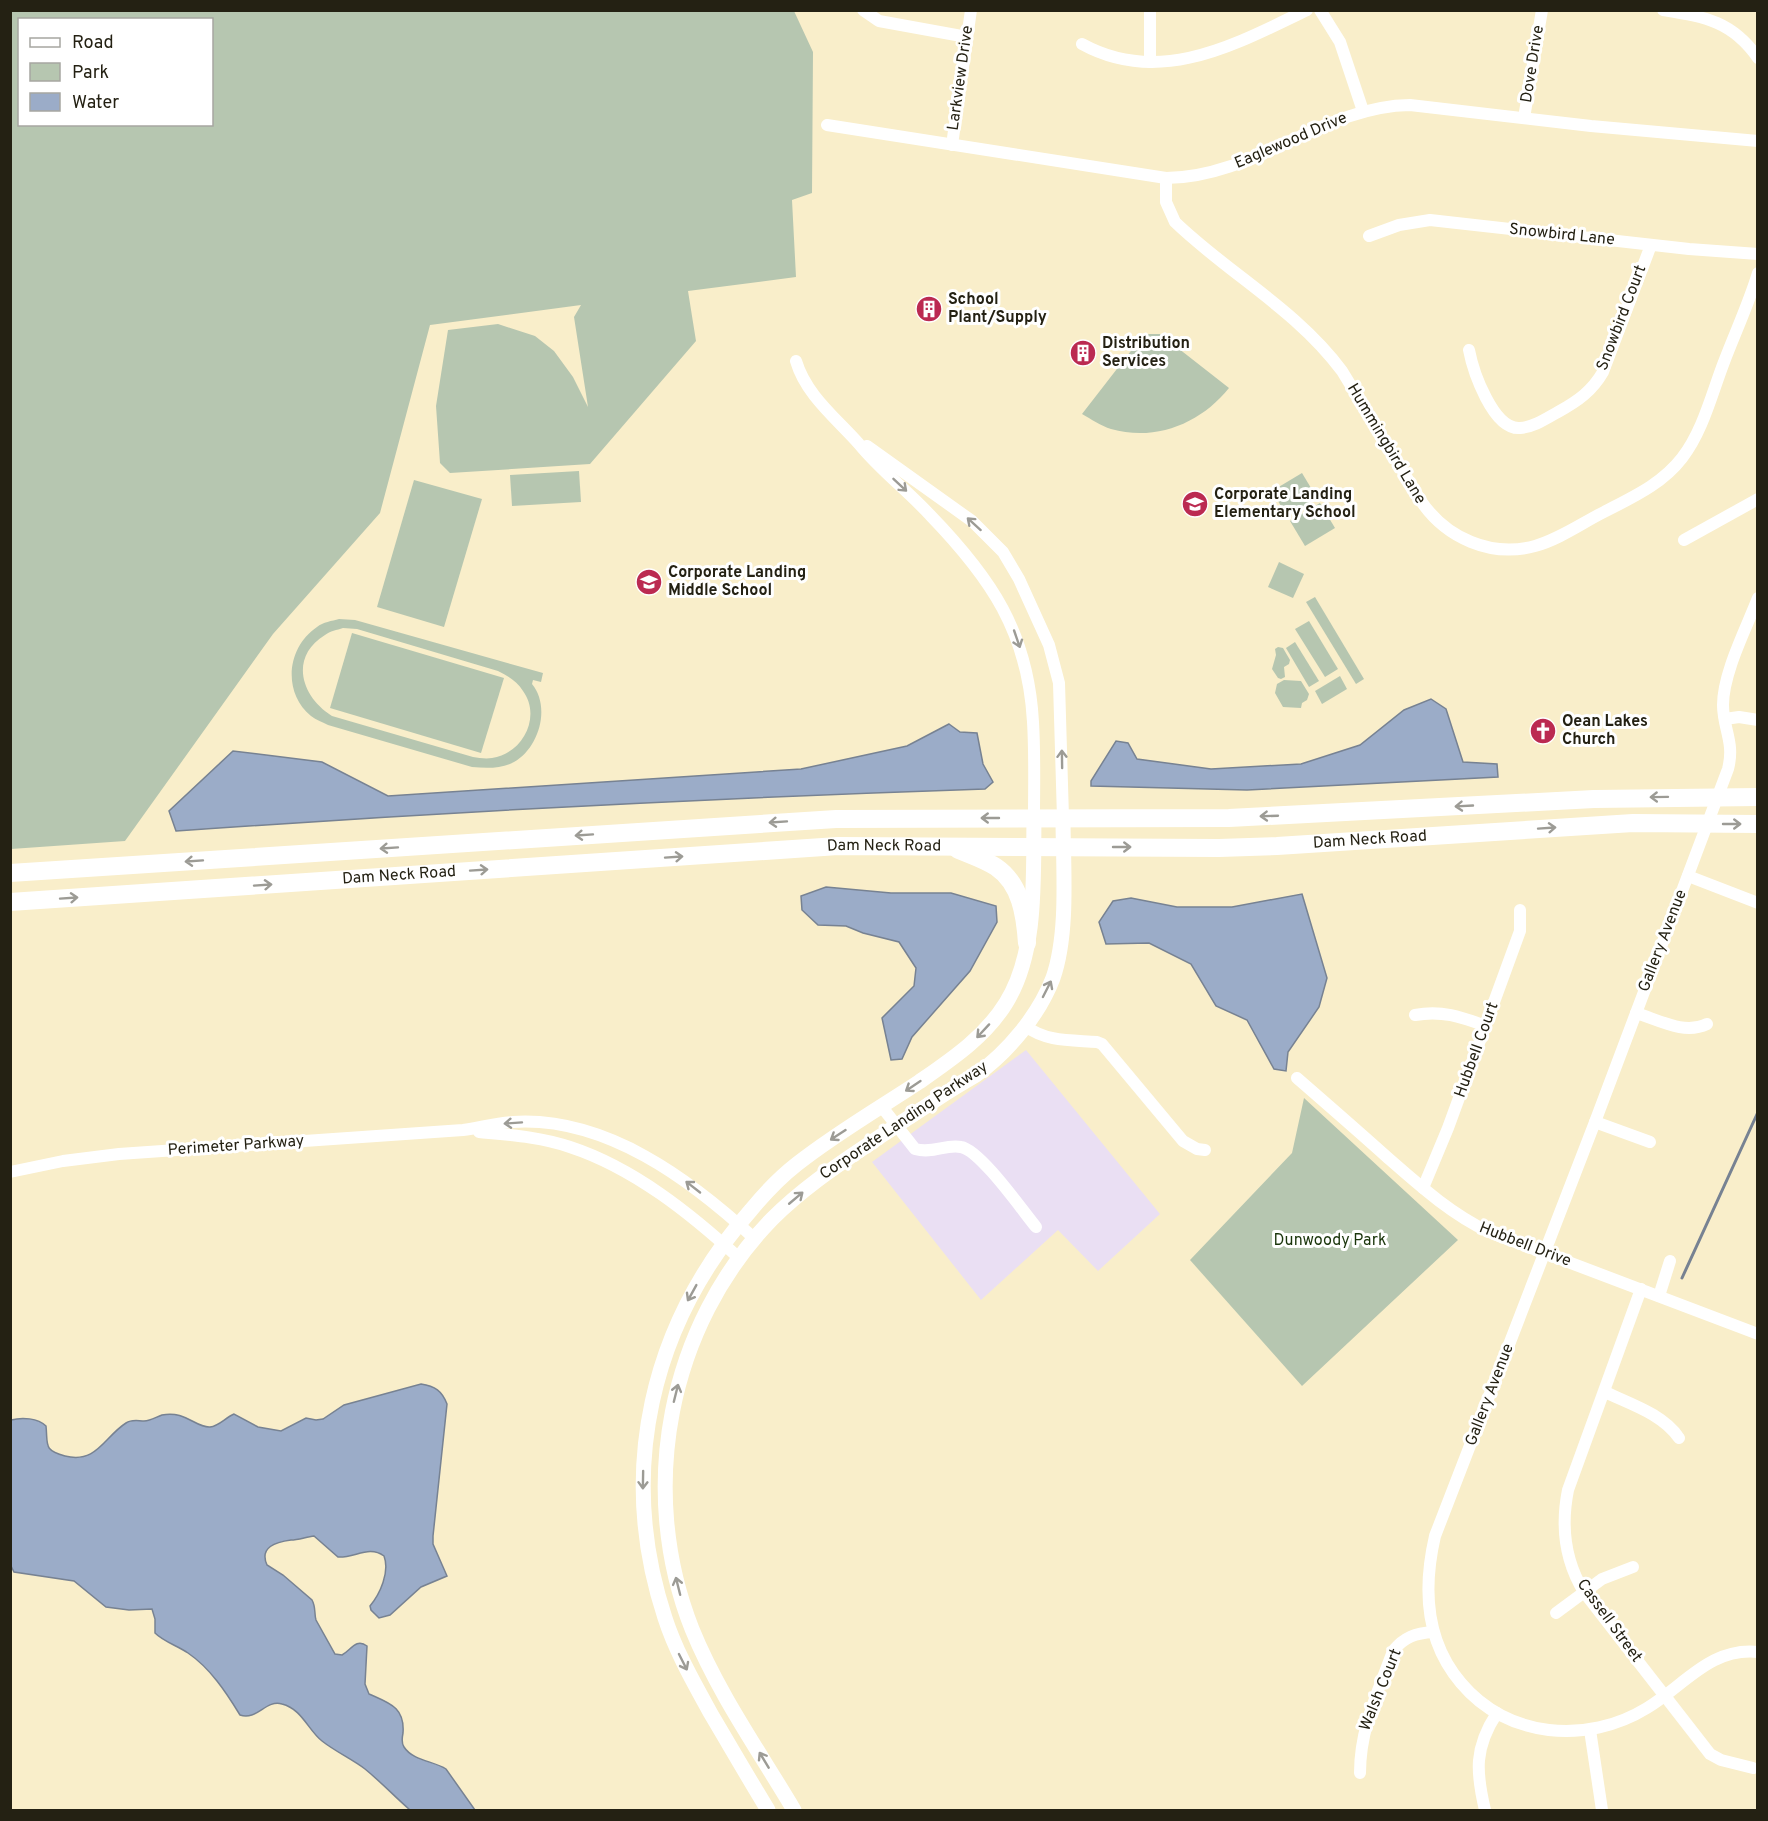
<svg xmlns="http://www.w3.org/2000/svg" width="1768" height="1821" viewBox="0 0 1768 1821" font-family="Overpass,sans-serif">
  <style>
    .industrial { fill: #eadff3 }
    .green { fill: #b6c6b0; fill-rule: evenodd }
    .water { fill: #9bacc8; stroke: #778292; stroke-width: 1.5 }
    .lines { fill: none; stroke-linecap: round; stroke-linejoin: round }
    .stream { stroke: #778292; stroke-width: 3 }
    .minor { stroke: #fff; stroke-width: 12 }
    .tertiary { stroke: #fff; stroke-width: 15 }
    .primary { stroke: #fff; stroke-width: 18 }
    .oneway { stroke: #9c9b95 }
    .labels { text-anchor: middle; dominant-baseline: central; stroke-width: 6; stroke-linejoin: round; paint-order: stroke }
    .street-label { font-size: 16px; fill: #242113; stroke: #fff }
    .poi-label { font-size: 16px; font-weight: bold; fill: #242113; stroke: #fff; text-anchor: start }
    .park-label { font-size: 16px; fill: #1a350b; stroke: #fff }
  </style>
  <rect width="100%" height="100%" fill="#f9eeca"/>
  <polygon class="industrial" points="1026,1050 1160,1214 1098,1271 1058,1230 981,1300 872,1162"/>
  <g class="green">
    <path d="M11,10l783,1 19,41 -1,141 -20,7 4,77 -108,14 8,50 -106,123 -140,9 -10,-10 -4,-57 12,-76 50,-6 37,12 19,15 19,26 15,30 -14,-90 7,-12 -151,20 -50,188 -107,121 -148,207 -114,8zM20,20h192v104h-192z"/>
    <path d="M1144,334h16l69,54c-28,35 -73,54 -118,41 -10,-3 -20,-10 -29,-15z"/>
    <polygon points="579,471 581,502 512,506 510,475"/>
    <polygon points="1302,473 1317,498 1287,516 1272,491"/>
    <polygon points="414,480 482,499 444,627 377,607"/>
    <polygon points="1320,503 1335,528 1305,546 1290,521"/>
    <polygon points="1279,562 1304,574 1293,598 1268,587"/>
    <polygon points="1315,597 1364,679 1356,684 1306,602"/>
    <path d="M339,619l16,1 188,53 -2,9 -8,-2 -1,4c19,23 7,64 -18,78 -13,7 -28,6 -42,5l-144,-42c-5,-3 -12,-5 -17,-9 -29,-24 -24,-69 6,-89 6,-5 15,-6 22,-8zM343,628l14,1 141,42c10,5 19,10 25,20 19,26 -1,63 -31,67 -6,1 -13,0 -19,-1l-141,-41c-31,-19 -43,-59 -7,-81 5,-4 12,-5 18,-7z"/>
    <polygon points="1309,621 1338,669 1325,677 1295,629"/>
    <polygon points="352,633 504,678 481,753 330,708"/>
    <polygon points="1295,642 1319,681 1309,687 1286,648"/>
    <polygon points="1278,647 1283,648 1290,660 1289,664 1284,667 1285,677 1281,679 1278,678 1272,669 1276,655 1275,649"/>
    <polygon points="1340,676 1347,689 1322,704 1315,691"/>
    <polygon points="1284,680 1301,681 1309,694 1307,700 1302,703 1301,708 1283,707 1275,693 1277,684"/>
    <polygon points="1304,1098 1458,1240 1302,1386 1190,1260 1292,1153"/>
  </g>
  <g class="water">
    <polygon points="1431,699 1446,709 1463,762 1497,764 1498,777 1247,790 1091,786 1091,781 1116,741 1128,743 1137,759 1211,769 1301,764 1360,745 1404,710"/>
    <path d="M949,724l11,8 17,1 6,31 10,18 -8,7c-270,9 -540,23 -809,42l-7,-20 64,-60 89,11 66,34 413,-27 106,-23z"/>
    <polygon points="826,887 891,893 951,893 996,906 997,922 970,971 912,1037 902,1059 891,1060 882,1018 914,986 916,968 899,942 863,933 846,926 818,925 802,910 801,896"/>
    <polygon points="1302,894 1327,978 1319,1007 1288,1052 1286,1071 1274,1069 1247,1020 1216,1006 1191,964 1149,943 1106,944 1099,922 1113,901 1131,898 1177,907 1232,907"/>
    <path d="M421,1384c14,2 21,7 26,20l-14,132v8l14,32 -26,11 -31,28 -11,3 -8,-8 -1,-4c10,-12 20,-34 14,-50 -15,-11 -29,2 -46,1l-24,-21c-8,1 -16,4 -23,4 -15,2 -32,7 -24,25l16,10 29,25c4,7 2,13 4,20l19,34 7,1c9,-5 14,-17 25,-9l-2,38 4,10c20,9 36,13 34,39 -1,5 -2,10 1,14 9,14 30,14 42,22l29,41h-65c-15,-13 -29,-28 -45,-41 -13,-10 -29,-17 -43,-28 -14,-11 -20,-32 -40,-37 -16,-5 -25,17 -42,11 -14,-23 -30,-47 -52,-62 -10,-7 -24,-11 -33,-20v-14l-3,-10 -23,1 -23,-3 -32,-26 -60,-9 -3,-6v-146c11,-3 27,-2 35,6 2,19 -3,24 19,30 32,8 39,-19 61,-33 6,-4 12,-2 18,-2 7,0 12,-4 18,-6 23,-5 34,13 48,12 9,-1 15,-9 24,-13l24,13 23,4 25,-13 10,2 7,-1 21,-14z"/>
  </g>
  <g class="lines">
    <polyline class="stream" points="1682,1278 1758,1112"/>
    <g class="minor">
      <polyline points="863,10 879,21 967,37"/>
      <polyline points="1150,10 1150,62"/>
      <polyline points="1320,10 1340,42 1363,111"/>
      <path d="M1663,10c42,7 69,11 95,48"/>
      <path d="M1082,44c78,43 154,0 225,-34"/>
      <polyline points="1524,118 1542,10"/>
      <path d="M827,125l339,53c88,0 157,-72 244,-73l181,21 167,15"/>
      <polyline points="952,145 971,10"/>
      <path d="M1166,178v24l9,20c54,52 122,88 167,149l79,130c25,37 70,57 114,45 25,-7 47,-23 69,-34 29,-15 58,-28 78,-54 21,-27 30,-65 42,-96 11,-29 25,-59 34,-89"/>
      <polyline points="1369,236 1399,225 1430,220 1689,249 1758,254"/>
      <path d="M1469,350c4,21 24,80 51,78 14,-1 27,-10 38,-16 20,-11 34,-21 45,-40l48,-127"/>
      <path d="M796,361c10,34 40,57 63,83 21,26 48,46 71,71 61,63 98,117 103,207 2,32 1,64 1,96"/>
      <polyline points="867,446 972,521 1003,552 1019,579 1049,645 1059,683 1063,818"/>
      <polyline points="1684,540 1758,499"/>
      <path d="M1758,598c-12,31 -35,75 -35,107 0,24 12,37 5,64l-133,353 -160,414c-12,52 -10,105 26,147 46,55 126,62 186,25 37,-22 63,-61 111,-56"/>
      <polyline points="1725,719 1739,717 1758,720"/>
      <polyline points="1688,876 1758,903"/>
      <path d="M1636,1013c23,7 48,22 71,11"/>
      <path d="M1415,1015c27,-5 46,2 71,11"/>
      <path d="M1025,1026c22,16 45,14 72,16l5,2 81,97 14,8 8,1"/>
      <path d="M1297,1078c31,27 61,53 91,80 32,28 63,56 101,74l269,102"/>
      <path d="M882,1107l33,42c18,5 30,-5 46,-2 19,3 61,63 75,80"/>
      <polyline points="1595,1122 1650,1142"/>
      <path d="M479,1132c31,3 62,5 91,15 64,21 121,67 169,111"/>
      <path d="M10,1172l53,-11 56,-7 344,-24c16,-2 33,-7 50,-8 93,-6 178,58 242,117"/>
      <polyline points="1423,1188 1448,1128 1520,931 1520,910"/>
      <path d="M1641,1289l-73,201c-7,35 -3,71 16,102l126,162 11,6 32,8"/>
      <polyline points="1659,1296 1670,1261"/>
      <path d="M1605,1392c25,12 58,22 74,46"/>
      <polyline points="1556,1613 1602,1579 1633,1567"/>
      <polyline points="1590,1730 1602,1810"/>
      <path d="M1360,1773c0,-45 18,-81 33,-122 11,-14 23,-18 40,-19"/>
      <path d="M1485,1810c-9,-38 -11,-62 12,-97"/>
    </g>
    <g class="tertiary">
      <path d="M768,1810c-19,-31 -38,-64 -57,-96 -17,-31 -35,-62 -46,-96 -48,-146 -15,-293 86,-408 14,-17 28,-32 46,-46 38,-30 81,-55 122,-82 33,-23 66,-45 87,-79 32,-51 27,-127 28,-185"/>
      <path d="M794,1810c-35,-59 -76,-117 -102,-181 -55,-139 -24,-303 80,-410 28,-28 61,-51 94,-73 25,-17 50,-33 74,-49 12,-8 24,-15 36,-22 32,-23 63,-60 77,-97 16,-46 10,-112 10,-160"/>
    </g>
    <g class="primary">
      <path d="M957,849c13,6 27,10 39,18 25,17 29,48 31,76"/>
      <polyline points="10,873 836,819 1229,818 1594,799 1758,797"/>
      <path id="s1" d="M10,902l828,-56 381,2 58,-2 356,-23 125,1"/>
    </g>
  </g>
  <defs><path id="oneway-shaft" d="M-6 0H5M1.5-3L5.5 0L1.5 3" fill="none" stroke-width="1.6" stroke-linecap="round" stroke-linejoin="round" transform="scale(1.5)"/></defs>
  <g class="oneway">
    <use href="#oneway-shaft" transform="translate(900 485) rotate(43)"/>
    <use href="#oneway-shaft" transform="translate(974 524) rotate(-138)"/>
    <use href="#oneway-shaft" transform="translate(1017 639) rotate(71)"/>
    <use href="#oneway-shaft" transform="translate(1062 759) rotate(-91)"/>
    <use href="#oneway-shaft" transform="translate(1659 797) rotate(179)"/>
    <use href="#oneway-shaft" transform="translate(1464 806) rotate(177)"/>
    <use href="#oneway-shaft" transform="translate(1269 816) rotate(178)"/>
    <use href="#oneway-shaft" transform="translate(990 818) rotate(-180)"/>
    <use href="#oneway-shaft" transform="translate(778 822) rotate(176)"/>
    <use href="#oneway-shaft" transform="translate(1732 824)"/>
    <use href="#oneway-shaft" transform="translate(1547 828) rotate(-4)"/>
    <use href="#oneway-shaft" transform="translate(584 835) rotate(176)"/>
    <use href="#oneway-shaft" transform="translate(1122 847)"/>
    <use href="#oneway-shaft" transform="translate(389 848) rotate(176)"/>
    <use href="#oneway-shaft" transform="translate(674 857) rotate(-4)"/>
    <use href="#oneway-shaft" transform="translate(194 861) rotate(176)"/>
    <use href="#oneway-shaft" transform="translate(479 870) rotate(-4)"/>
    <use href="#oneway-shaft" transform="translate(263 885) rotate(-4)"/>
    <use href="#oneway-shaft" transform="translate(69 898) rotate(-4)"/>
    <use href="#oneway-shaft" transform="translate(1047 989) rotate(-63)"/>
    <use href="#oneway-shaft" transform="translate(983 1031) rotate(133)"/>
    <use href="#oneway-shaft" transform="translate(913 1086) rotate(146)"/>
    <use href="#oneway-shaft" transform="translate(513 1123) rotate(176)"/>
    <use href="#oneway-shaft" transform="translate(838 1135) rotate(147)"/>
    <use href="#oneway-shaft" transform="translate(693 1187) rotate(-142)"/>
    <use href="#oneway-shaft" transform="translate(796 1198) rotate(-40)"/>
    <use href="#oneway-shaft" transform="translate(692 1293) rotate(119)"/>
    <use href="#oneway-shaft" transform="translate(676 1393) rotate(-76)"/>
    <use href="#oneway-shaft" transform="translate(643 1480) rotate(91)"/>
    <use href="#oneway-shaft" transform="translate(678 1586) rotate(-104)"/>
    <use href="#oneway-shaft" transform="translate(683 1662) rotate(63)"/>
    <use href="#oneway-shaft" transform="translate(764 1760) rotate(-121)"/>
  </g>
  <defs>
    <symbol id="building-disc" viewBox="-11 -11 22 22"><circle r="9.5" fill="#bb2a51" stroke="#fff"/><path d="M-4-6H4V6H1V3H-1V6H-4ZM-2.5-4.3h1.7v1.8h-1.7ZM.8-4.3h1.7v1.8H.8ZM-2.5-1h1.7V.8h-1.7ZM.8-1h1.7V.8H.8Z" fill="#fff"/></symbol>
    <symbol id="school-disc" viewBox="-11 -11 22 22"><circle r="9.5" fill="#bb2a51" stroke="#fff"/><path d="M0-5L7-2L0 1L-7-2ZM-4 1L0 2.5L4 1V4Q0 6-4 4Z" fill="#fff"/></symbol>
    <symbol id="church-disc" viewBox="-11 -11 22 22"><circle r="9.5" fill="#bb2a51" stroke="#fff"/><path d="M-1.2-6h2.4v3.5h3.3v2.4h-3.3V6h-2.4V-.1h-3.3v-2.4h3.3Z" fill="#fff"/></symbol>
  </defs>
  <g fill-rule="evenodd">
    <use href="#building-disc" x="914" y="294" width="30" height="30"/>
    <use href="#building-disc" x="1068" y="338" width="30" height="30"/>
    <use href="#school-disc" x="1180" y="489" width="30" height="30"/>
    <use href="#school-disc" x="634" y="567" width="30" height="30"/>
    <use href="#church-disc" x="1528" y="716" width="30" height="30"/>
  </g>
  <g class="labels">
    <g class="street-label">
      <text transform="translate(1533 64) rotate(-81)">Dove Drive</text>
      <text transform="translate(961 78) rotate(-82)">Larkview Drive</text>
      <text transform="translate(1291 141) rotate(-23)">Eaglewood Drive</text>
      <text transform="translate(1562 235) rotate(6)">Snowbird Lane</text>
      <text transform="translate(1622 318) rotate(-69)">Snowbird Court</text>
      <text transform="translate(1386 444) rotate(59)">Hummingbird Lane</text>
      <text stroke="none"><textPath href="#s1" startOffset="1362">Dam Neck Road</textPath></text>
      <text stroke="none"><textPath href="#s1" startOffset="876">Dam Neck Road</textPath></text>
      <text stroke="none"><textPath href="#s1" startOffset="390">Dam Neck Road</textPath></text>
      <text transform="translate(1663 941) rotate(-69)">Gallery Avenue</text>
      <text transform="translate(1477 1050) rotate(-70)">Hubbell Court</text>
      <text transform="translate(904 1121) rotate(-34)">Corporate Landing Parkway</text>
      <text transform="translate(236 1146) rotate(-4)">Perimeter Parkway</text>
      <text transform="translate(1525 1245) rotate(21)">Hubbell Drive</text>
      <text transform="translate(1490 1395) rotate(-69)">Gallery Avenue</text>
      <text transform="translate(1609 1621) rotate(54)">Cassell Street</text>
      <text transform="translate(1381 1690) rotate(-68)">Walsh Court</text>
    </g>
    <g class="poi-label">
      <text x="948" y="300">School<tspan x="948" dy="18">Plant/Supply</tspan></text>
      <text x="1102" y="344">Distribution<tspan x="1102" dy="18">Services</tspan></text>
      <text x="1214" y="495">Corporate Landing<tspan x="1214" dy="18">Elementary School</tspan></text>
      <text x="668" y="573">Corporate Landing<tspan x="668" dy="18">Middle School</tspan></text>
      <text x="1562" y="722">Oean Lakes<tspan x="1562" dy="18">Church</tspan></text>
    </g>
    <g class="park-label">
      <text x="1330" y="1241">Dunwoody Park</text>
    </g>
  </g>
  <rect width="1768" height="1821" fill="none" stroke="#242113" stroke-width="24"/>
  <rect x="18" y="18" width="195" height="108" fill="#ffffff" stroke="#a7a6a1" stroke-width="1.5"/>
  <rect x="30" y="38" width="30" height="9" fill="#ffffff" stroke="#a7a6a1" stroke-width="1.5"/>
  <text x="72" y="48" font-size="18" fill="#242113">Road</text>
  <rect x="30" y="63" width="30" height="18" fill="#b6c6b0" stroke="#a7a6a1" stroke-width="1.5"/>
  <text x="72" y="78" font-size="18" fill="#242113">Park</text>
  <rect x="30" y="93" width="30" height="18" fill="#9bacc8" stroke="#a7a6a1" stroke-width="1.5"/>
  <text x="72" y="108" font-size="18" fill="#242113">Water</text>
</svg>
